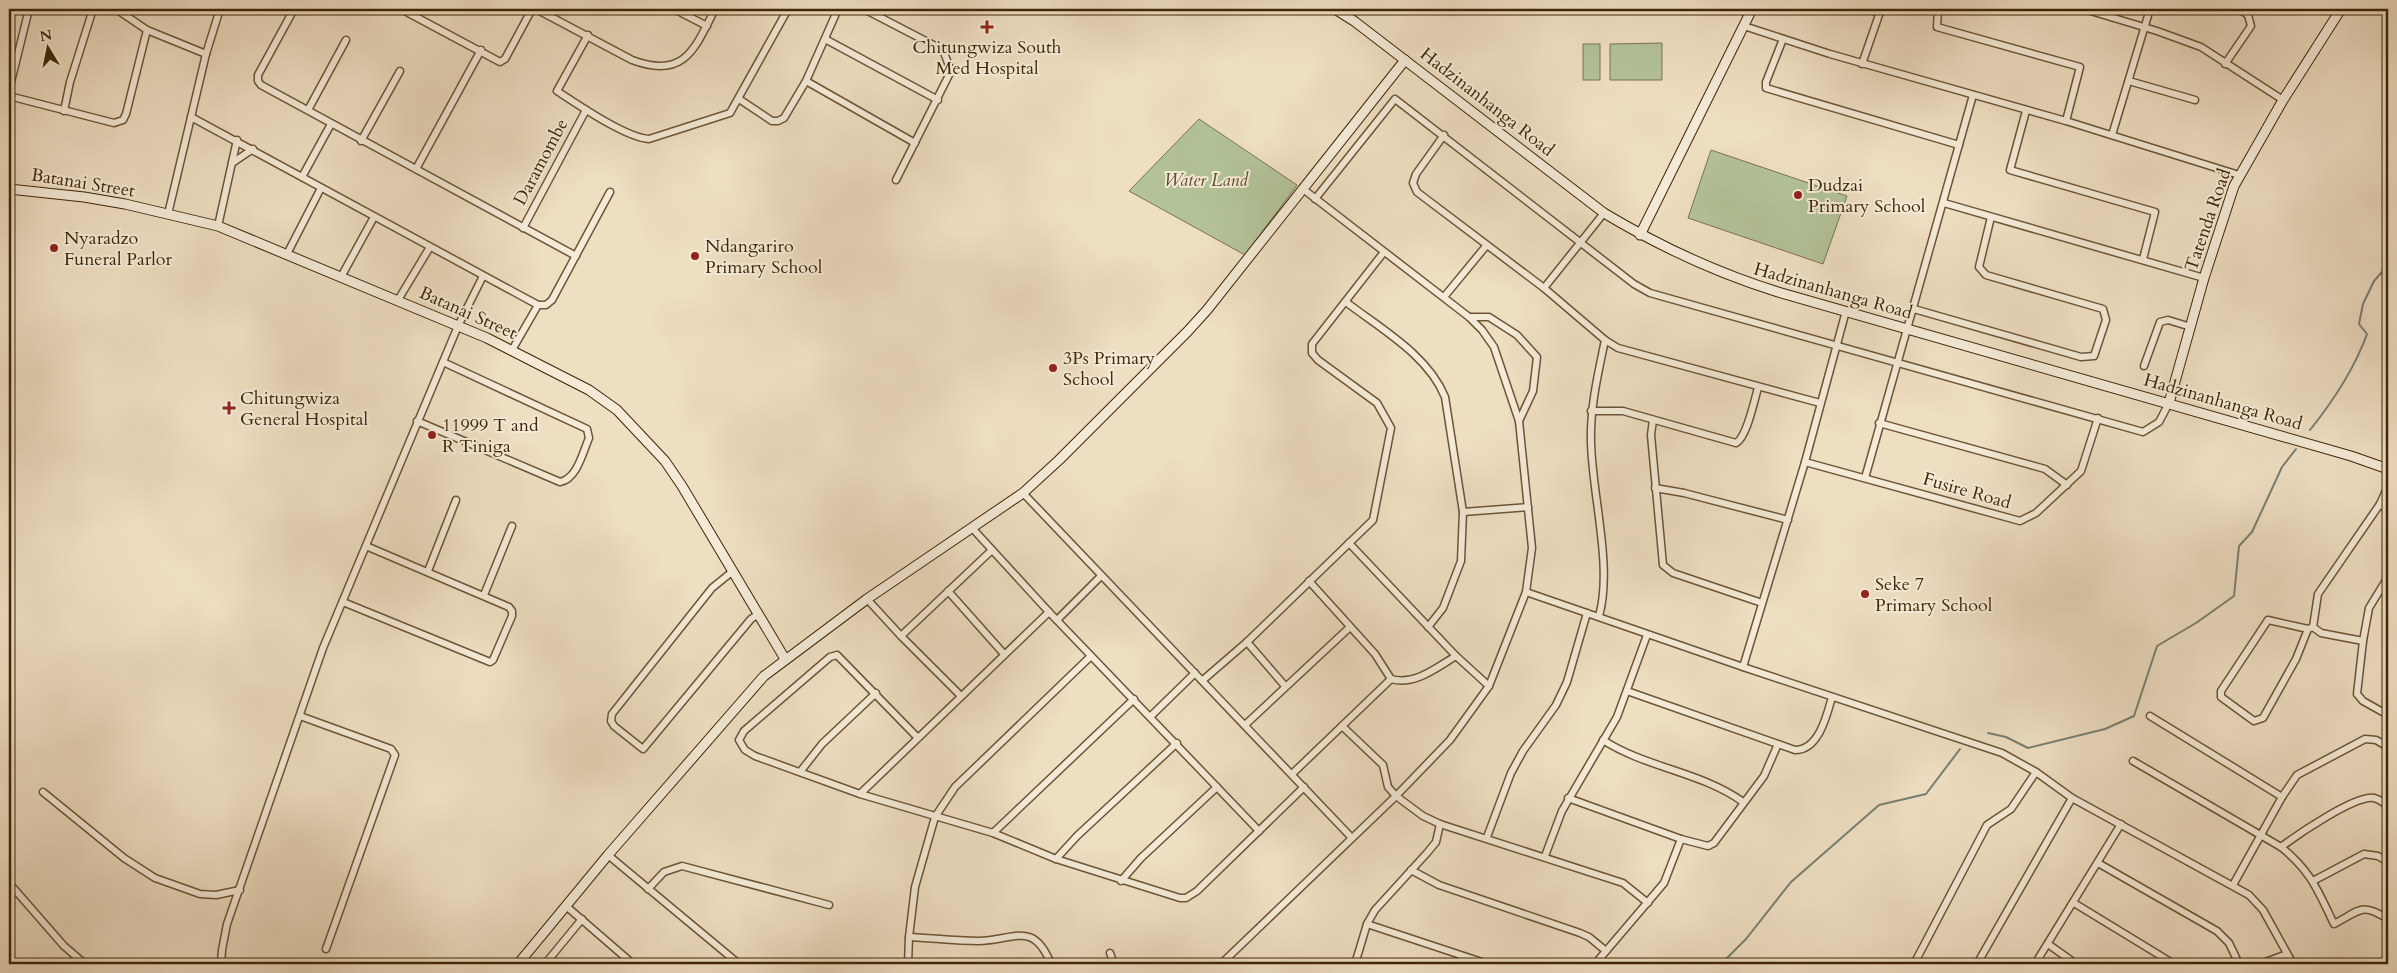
<svg xmlns="http://www.w3.org/2000/svg" width="2397" height="973" viewBox="0 0 2397 973" font-family="Cardo,serif">
  <style>
    .green { fill: #b3c298; stroke: #7a744e }
    .lines { fill: none; stroke-linecap: round; stroke-linejoin: round }
    .stream { stroke: #777f72; stroke-width: 2 }
    .street-casing { stroke: #6c5434; stroke-width: 9 }
    .secondary-casing { stroke: #402605; stroke-width: 11 }
    .street { stroke: #f4ead7; stroke-width: 6 }
    .secondary { stroke: #f4ead7; stroke-width: 9 }
    .poi-dot { fill: #8f2418; stroke: #f4ead7; stroke-width: 2 }
    .labels { text-anchor: middle; dominant-baseline: central; stroke-width: 4; stroke-linejoin: round; paint-order: stroke }
    .poi-label { font-size: 18px; fill: #402605; stroke: #f4ead7; text-anchor: start }
    .street-label { font-size: 18px; fill: #402605; stroke: #f4ead7 }
    .park-label { font-size: 18px; font-style: italic; fill: #5d4d2a; stroke: #f4ead7 }
  </style>
  <rect width="100%" height="100%" fill="#eedec2"/>
  <filter id="stains"><feTurbulence type="fractalNoise" baseFrequency=".004" numOctaves="4"/><feColorMatrix values="0 0 0 0 .2 0 0 0 0 .09 0 0 0 0 .02 0 0 0 .5 -.17"/></filter>
  <radialGradient id="worn" r=".72"><stop offset=".6" stop-color="#630" stop-opacity="0"/><stop offset="1" stop-color="#630" stop-opacity=".3"/></radialGradient>
  <g class="green">
    <polygon points="1662,43 1662,80 1610,80 1610,44"/>
    <rect x="1583" y="44" width="17" height="36"/>
    <polygon points="1199,119 1297,185 1245,255 1129,191"/>
    <polygon points="1711,150 1847,196 1823,264 1688,218"/>
  </g>
  <g class="lines">
    <g class="stream">
      <path d="M2310,430c24,-30 44,-60 57,-96l-8,-10 4,-20 11,-23 8,-9 6,-21"/>
      <polyline points="1988,733 2006,737 2028,748 2105,729 2134,716 2157,646 2196,623 2234,596 2239,546 2252,532 2282,467 2296,449"/>
      <polyline points="1721,964 1746,939 1791,882 1879,805 1926,794 1960,749"/>
    </g>
    <defs>
      <g id="street">
        <polyline points="116,9 147,30 206,54"/>
        <polyline points="294,9 258,75 258,81 261,85 576,256"/>
        <polyline points="401,9 500,62 505,59 532,9"/>
        <path d="M536,9l96,51c53,20 63,-12 83,-51"/>
        <polyline points="674,9 707,26"/>
        <polyline points="864,9 943,50 951,71 896,180"/>
        <polyline points="1868,9 1880,13"/>
        <polyline points="1938,9 1937,27 2080,67 2066,121"/>
        <polyline points="2084,9 2157,31 2201,47 2283,100"/>
        <polyline points="1744,26 1830,54 2066,121 2239,175"/>
        <path d="M588,35l-31,56c20,13 69,47 92,48l81,-26 58,-104"/>
        <polyline points="825,39 938,100"/>
        <polyline points="1783,39 1766,82 1766,88 1959,145"/>
        <polyline points="1862,64 1881,9"/>
        <polyline points="2225,64 2251,26 2248,15 2239,9"/>
        <polyline points="806,81 915,143"/>
        <polyline points="2129,81 2195,100"/>
        <polyline points="9,90 29,9"/>
        <polyline points="9,96 114,123 123,120 126,114 147,30"/>
        <polyline points="739,99 772,121 778,121 784,118 806,81 838,9"/>
        <polyline points="308,110 346,40"/>
        <polyline points="64,111 70,82 93,9"/>
        <polyline points="2026,111 2010,170 2155,212 2143,259"/>
        <polyline points="191,117 538,305 512,350"/>
        <polyline points="1444,135 1416,174 1413,183 1417,192 1544,288 1605,340 1618,348 1820,403"/>
        <polyline points="2112,135 2150,9"/>
        <polyline points="361,141 400,71"/>
        <polyline points="232,163 253,149"/>
        <polyline points="416,169 481,50"/>
        <polyline points="302,177 331,124"/>
        <polyline points="1315,199 1395,99 1634,284 1650,293 2143,432 2159,422 2169,403"/>
        <polyline points="1944,203 2204,278"/>
        <polyline points="168,214 206,54 220,9"/>
        <polyline points="218,226 237,140"/>
        <polyline points="523,228 586,110"/>
        <polyline points="287,254 321,188"/>
        <polyline points="341,277 374,217"/>
        <polyline points="1544,288 1604,213"/>
        <polyline points="1444,297 1486,246"/>
        <polyline points="398,300 430,247"/>
        <path d="M1346,302c35,27 82,53 99,95l18,115 -2,49 -18,47 -15,19"/>
        <polyline points="538,305 546,305 552,300 610,192"/>
        <polyline points="1914,309 2081,357 2094,356 2106,320 2103,309 1986,275 1979,267 1991,217"/>
        <polyline points="1469,317 1489,317 1517,335 1537,357 1533,391 1519,421"/>
        <polyline points="2144,366 2160,322 2168,320 2191,327"/>
        <path d="M1591,411h32l113,32c11,-6 18,-42 22,-55"/>
        <polyline points="1653,420 1651,435 1663,565 1673,573 1762,603"/>
        <path d="M417,421l143,61c17,-3 23,-30 29,-44l-2,-9 -144,-67"/>
        <polyline points="1879,423 2045,469 2067,485"/>
        <polyline points="1805,462 2020,521 2036,513 2081,471 2098,418"/>
        <polyline points="1865,478 1973,95"/>
        <polyline points="2388,486 2380,504 2388,510"/>
        <polyline points="1655,488 1684,493 1788,520"/>
        <polyline points="1023,493 1351,837"/>
        <polyline points="2380,504 2318,594 2313,627 2321,633 2363,641 2369,608 2388,577"/>
        <polyline points="1463,512 1528,507"/>
        <polyline points="973,529 1049,612 1259,831"/>
        <polyline points="1349,543 1456,656 1489,686"/>
        <polyline points="428,571 456,500"/>
        <polyline points="733,571 712,588 612,714 611,721 614,726 643,749 751,619 757,615"/>
        <path d="M1309,581l66,73 16,25c24,7 46,-12 65,-23"/>
        <polyline points="948,591 1004,654"/>
        <polyline points="1526,592 1743,667 2002,753 2036,772 2072,798 2249,895 2263,910 2293,964"/>
        <polyline points="484,595 512,526"/>
        <polyline points="867,599 901,636"/>
        <polyline points="343,602 490,662 493,660 512,616 512,611 509,607 366,546"/>
        <path d="M1599,616c14,-49 -7,-121 -8,-174 -1,-35 7,-68 14,-102"/>
        <polyline points="1057,620 1101,576"/>
        <polyline points="2308,629 2296,659 2263,718 2254,721 2221,697 2221,691 2268,620 2308,629 2313,627"/>
        <polyline points="2363,641 2357,694 2363,701 2388,715"/>
        <polyline points="1247,642 1285,686"/>
        <polyline points="1743,667 1805,462 1846,311"/>
        <polyline points="1203,680 1247,642 1373,520 1391,428 1377,403 1318,360 1312,353 1312,344 1384,252"/>
        <path d="M1627,691l168,59c24,0 32,-35 37,-53"/>
        <polyline points="961,696 901,636 992,550"/>
        <polyline points="300,716 391,749 395,755 326,949"/>
        <polyline points="1151,716 1195,673"/>
        <polyline points="2150,716 2282,797"/>
        <polyline points="1245,725 1350,627"/>
        <polyline points="1342,726 1383,765 1388,787 1396,796 1423,816 1440,824 1623,883 1648,903"/>
        <polyline points="917,737 837,655 830,657 744,731 739,740 745,750 755,756 860,794 993,833 1056,859 1180,898 1186,898 1197,891 1304,787"/>
        <path d="M1603,740c43,28 99,32 140,62"/>
        <path d="M2133,761l148,86c30,24 37,44 53,77 27,-14 27,-22 54,-5"/>
        <polyline points="800,772 822,744 876,693"/>
        <polyline points="1292,774 1391,679"/>
        <polyline points="43,792 124,858 155,878 200,894 216,895 240,890"/>
        <polyline points="860,794 1049,612"/>
        <polyline points="1568,798 1681,839 1708,846 1714,843 1764,776 1778,744"/>
        <polyline points="993,833 1134,699"/>
        <polyline points="1487,837 1511,773 1523,751 1556,705 1567,682 1587,613"/>
        <path d="M2281,847c16,-12 74,-52 93,-49 5,1 10,5 14,8"/>
        <polyline points="608,855 739,964"/>
        <polyline points="1545,856 1562,811 1617,717 1647,635"/>
        <polyline points="1056,859 1077,836 1177,743"/>
        <polyline points="2098,863 2217,931 2229,943 2239,964"/>
        <polyline points="1411,870 1439,885 1580,933 1589,937 1606,951"/>
        <polyline points="1121,881 1141,858 1217,787"/>
        <polyline points="2313,881 2364,854 2378,856 2388,862"/>
        <polyline points="9,883 64,946 85,964"/>
        <polyline points="2233,885 2282,797 2297,775 2365,739 2376,740 2388,747"/>
        <polyline points="648,889 664,872 682,866 829,905"/>
        <polyline points="2074,903 2174,964"/>
        <polyline points="566,906 633,964"/>
        <polyline points="1367,924 1488,964"/>
        <path d="M909,937c23,1 46,4 69,4 35,0 55,-22 73,23"/>
        <polyline points="2048,944 2076,964"/>
        <polyline points="1110,953 1114,964"/>
        <polyline points="221,964 222,950 227,924 323,648 458,326 483,276"/>
        <polyline points="545,964 582,919"/>
        <polyline points="908,964 909,937 915,887 935,817 955,787 1091,656"/>
        <polyline points="1221,964 1396,796 1450,740 1489,686 1526,592 1532,548 1519,421 1494,347 1482,330 1469,317 1303,189"/>
        <polyline points="1355,964 1367,924 1375,910 1427,853 1436,842 1440,824"/>
        <polyline points="1595,964 1664,883 1681,839"/>
        <polyline points="1914,964 1987,825 2011,809 2036,772"/>
        <polyline points="1977,964 2072,798"/>
        <polyline points="2035,964 2121,824"/>
        <polyline points="2260,964 2287,954"/>
      </g>
      <g id="secondary">
        <path d="M1335,9l19,12 250,192c55,33 113,60 174,79l573,164 37,13"/>
        <polyline points="9,189 84,197 125,204 218,226 487,338 589,390 617,410 665,461 682,486 785,659"/>
        <polyline points="1640,235 1752,9"/>
        <polyline points="2169,403 2204,278 2234,186 2283,100 2341,9"/>
        <polyline points="518,964 608,855 764,676 867,599 1023,493 1059,460 1188,331 1207,310 1405,60"/>
      </g>
    </defs>
    <use href="#street" class="street-casing"/>
    <use href="#secondary" class="secondary-casing"/>
    <use href="#street" class="street"/>
    <use href="#secondary" class="secondary"/>
  </g>
  <g class="poi-dot">
    <path d="M984.5 19.5h5v5h5v5h-5v5h-5v-5h-5v-5h5z"/>
    <circle cx="1798" cy="195" r="5"/>
    <circle cx="54" cy="248" r="5"/>
    <circle cx="695" cy="256" r="5"/>
    <circle cx="1053" cy="368" r="5"/>
    <path d="M226.5 400.5h5v5h5v5h-5v5h-5v-5h-5v-5h5z"/>
    <circle cx="432" cy="435" r="5"/>
    <circle cx="1865" cy="594" r="5"/>
  </g>
  <g class="labels">
    <g class="poi-label">
      <text x="987" y="47" text-anchor="middle">Chitungwiza South<tspan x="987" dy="21">Med Hospital</tspan></text>
      <text x="1808" y="185">Dudzai<tspan x="1808" dy="21">Primary School</tspan></text>
      <text x="64" y="238">Nyaradzo<tspan x="64" dy="21">Funeral Parlor</tspan></text>
      <text x="705" y="246">Ndangariro<tspan x="705" dy="21">Primary School</tspan></text>
      <text x="1063" y="358">3Ps Primary<tspan x="1063" dy="21">School</tspan></text>
      <text x="240" y="398">Chitungwiza<tspan x="240" dy="21">General Hospital</tspan></text>
      <text x="442" y="425">11999 T and<tspan x="442" dy="21">R Tiniga</tspan></text>
      <text x="1875" y="584">Seke 7<tspan x="1875" dy="21">Primary School</tspan></text>
    </g>
    <g class="street-label">
      <text transform="translate(1487 102) rotate(38)">Hadzinanhanga Road</text>
      <text transform="translate(541 162) rotate(-62)">Daramombe</text>
      <text transform="translate(83 183) rotate(9)">Batanai Street</text>
      <text transform="translate(2208 220) rotate(-71)">Tatenda Road</text>
      <text transform="translate(1833 291) rotate(16)">Hadzinanhanga Road</text>
      <text transform="translate(468 313) rotate(24)">Batanai Street</text>
      <text transform="translate(2223 402) rotate(16)">Hadzinanhanga Road</text>
      <text transform="translate(1967 491) rotate(16)">Fusire Road</text>
    </g>
    <g class="park-label">
      <text x="1206" y="180">Water Land</text>
    </g>
  </g>
  <rect width="2397" height="973" fill="none" stroke="#eedec2" stroke-width="30"/>
  <rect x="10" y="10" width="2377" height="953" fill="none" stroke="#402605" stroke-width="2.5"/>
  <rect x="15" y="15" width="2367" height="943" fill="none" stroke="#402605"/>
  <g transform="translate(48 48) rotate(350)" stroke="#f4ead7" stroke-width="4" paint-order="stroke">
  <path d="M0-4L9 19L0 12L-9 19Z" fill="#402605"/>
  <text y="-8" font-size="14" font-weight="bold" text-anchor="middle" fill="#402605">N</text>
  </g>
  <rect width="100%" height="100%" filter="url(#stains)"/>
  <rect width="100%" height="100%" fill="url(#worn)"/>
</svg>
